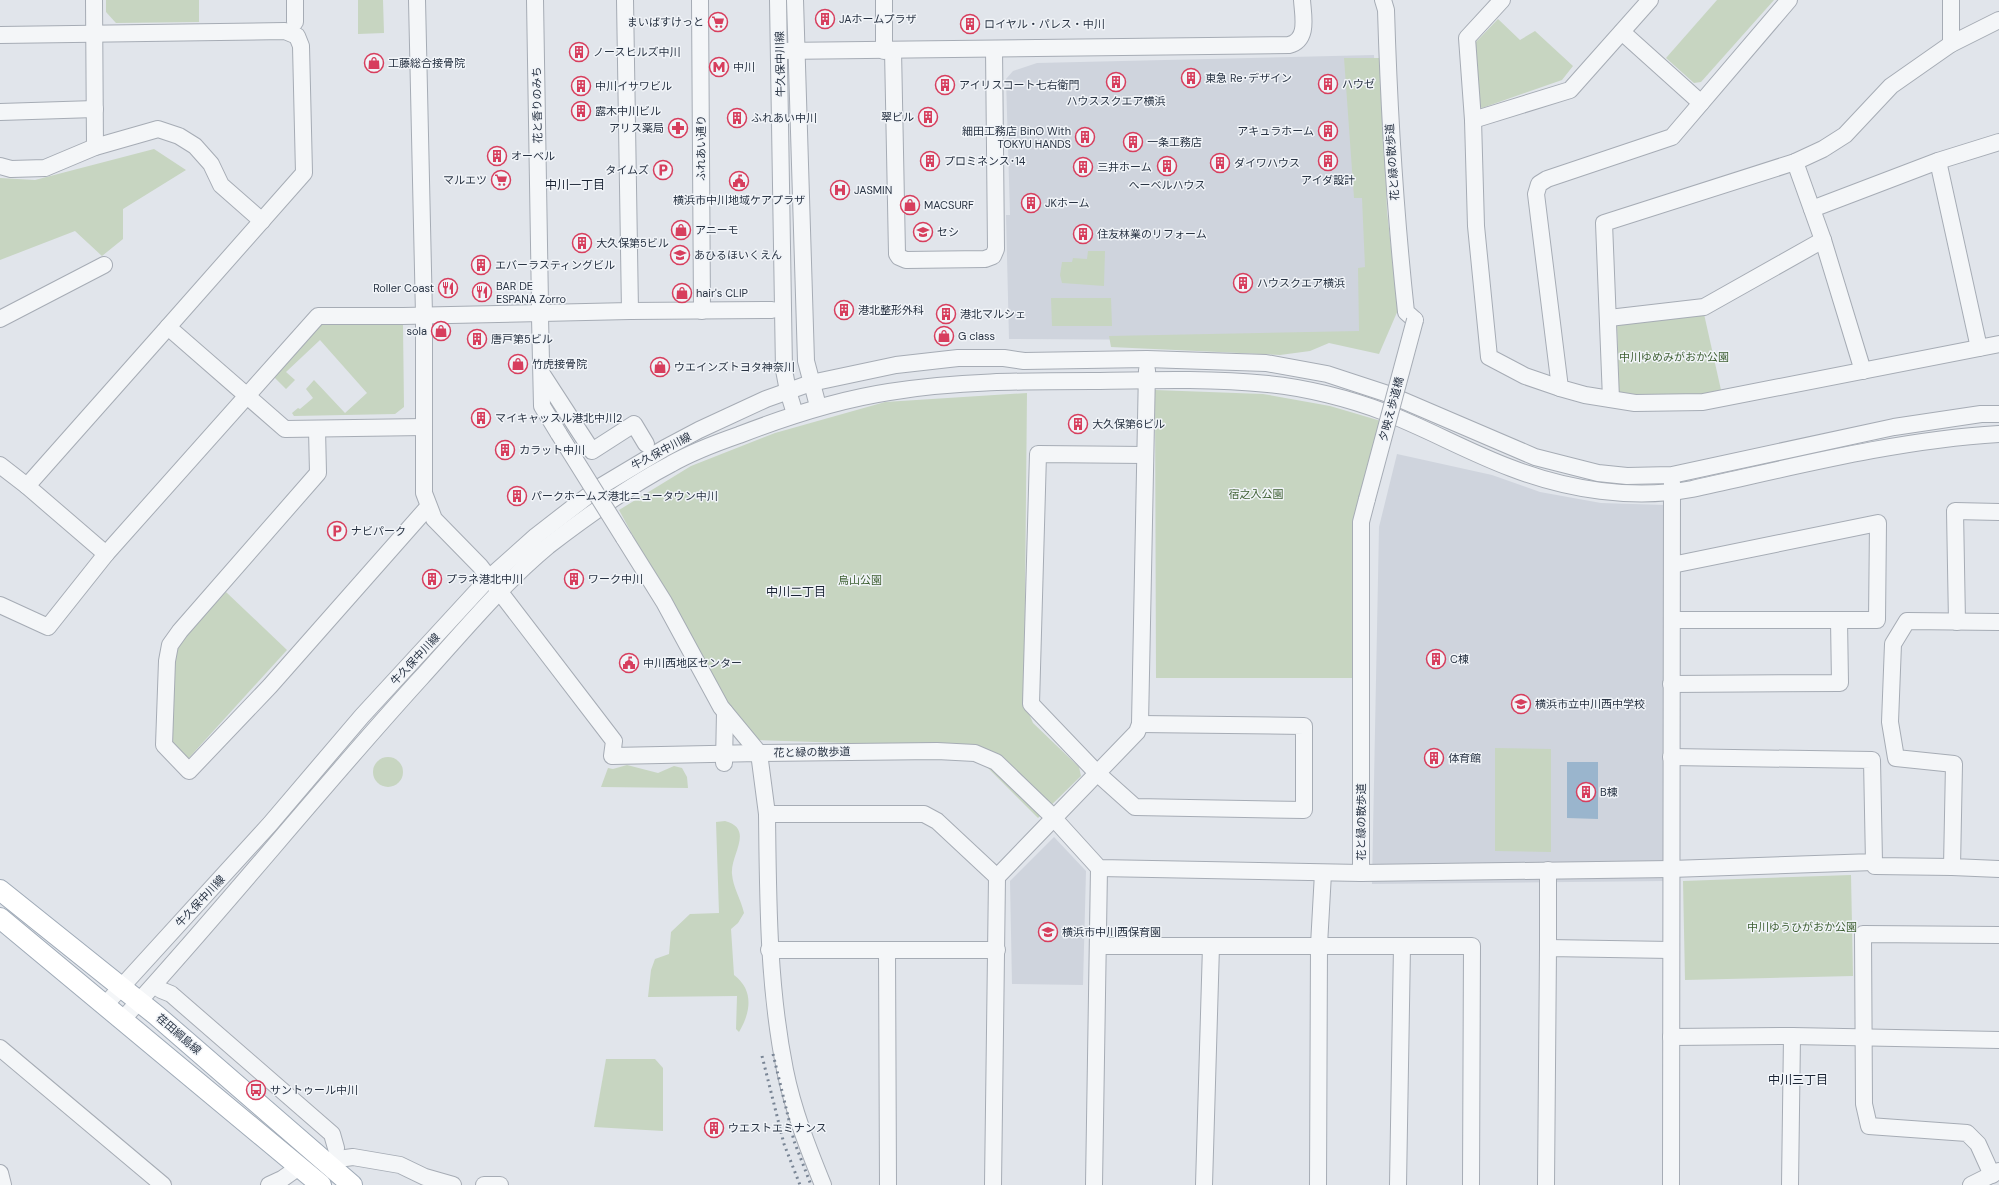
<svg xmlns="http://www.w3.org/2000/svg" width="1999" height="1185" viewBox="0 0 1999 1185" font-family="'DM Sans','Noto Sans JP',sans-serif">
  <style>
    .built { fill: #cfd4dd }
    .green { fill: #c7d5c1 }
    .water { fill: #9ab5cd }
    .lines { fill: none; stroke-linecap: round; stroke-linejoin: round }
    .minor-casing { stroke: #a6acb5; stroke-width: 18 }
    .major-casing { stroke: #9faab7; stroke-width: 22 }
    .minor { stroke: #f4f6f8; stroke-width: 16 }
    .major { stroke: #fff; stroke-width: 20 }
    .rail { stroke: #798595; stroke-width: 3; stroke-dasharray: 2 4; stroke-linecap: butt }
    .minor-bridge-casing { stroke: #a6acb5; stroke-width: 18; stroke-linecap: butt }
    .minor-bridge { stroke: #f4f6f8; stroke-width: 16 }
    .labels { text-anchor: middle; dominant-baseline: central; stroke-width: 3; stroke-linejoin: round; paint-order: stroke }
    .poi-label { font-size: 11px; fill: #283343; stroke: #f1f4f8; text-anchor: start }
    .street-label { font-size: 11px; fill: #283343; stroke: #f1f4f8 }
    .park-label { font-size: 11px; fill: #3f6034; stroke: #f1f4f8 }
    .neighbourhood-label { font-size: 12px; fill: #1a2434; stroke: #f1f4f8 }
  </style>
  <rect width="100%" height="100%" fill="#e1e5eb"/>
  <g class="built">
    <polygon points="1374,55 1379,195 1390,311 1349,341 1009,339 1006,215 1010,215 1006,79 1013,71 1037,63"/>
    <polygon points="1397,454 1492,475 1540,492 1601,503 1665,505 1666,881 1372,884 1379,527"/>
    <polygon points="1054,837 1086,871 1083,985 1012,984 1010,881"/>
  </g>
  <g class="green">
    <polygon points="106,0 199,0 199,22 116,23 106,12"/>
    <polygon points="358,0 383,0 384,33 358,34"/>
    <polygon points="1717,0 1774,0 1701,82 1694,83 1666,58"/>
    <polygon points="1498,19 1520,40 1535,31 1573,66 1562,80 1482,108 1475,105 1474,44"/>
    <polygon points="1344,58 1381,58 1387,211 1398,310 1379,354 1329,343 1310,351 1280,355 1111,347 1109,336 1359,331 1358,268 1365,267 1362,198 1354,198"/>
    <polygon points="154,149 186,170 123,209 123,239 102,256 75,231 0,260 0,178 35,180"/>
    <polygon points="1088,251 1105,251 1104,286 1062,283 1060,275 1062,262 1072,262 1073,258 1087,259"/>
    <polygon points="1051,298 1111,298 1112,326 1052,326"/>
    <path d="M1704,314l17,76c-34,9 -68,7 -102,2l-2,-68z"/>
    <polygon points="326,322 403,325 404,407 395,414 294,416 292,413 298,408 300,409 313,398 306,389 314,380 345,413 367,393 320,340 286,372 295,380 286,389 273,376 312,331"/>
    <polygon points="1155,390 1263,394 1330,406 1381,421 1352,523 1356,678 1156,678"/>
    <polygon points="1027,393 1024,702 1033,723 1079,767 1081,776 1038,818 967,747 757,740 723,702 619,510 691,466 775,433 885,402"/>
    <polygon points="226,592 287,650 187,760 172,746 175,648"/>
    <polygon points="1495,748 1551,749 1551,852 1495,851"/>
    <circle cx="388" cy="772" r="15"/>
    <polygon points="627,765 658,773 674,766 682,768 687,777 688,788 601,787 608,768 613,769"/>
    <path d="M725,821c30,8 5,34 7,53 1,14 9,25 12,39l-6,10 -7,6 3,46c20,15 17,37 5,57l-3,-3 1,-33 -89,1 3,-27 4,-11 14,-5 2,-22 19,-18 29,-1 -3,-91z"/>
    <polygon points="1851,875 1853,976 1685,980 1683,881"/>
    <polygon points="606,1059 655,1059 663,1068 663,1131 594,1127"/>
  </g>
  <polygon class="water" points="1567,762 1598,762 1598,819 1567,818"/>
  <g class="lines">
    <defs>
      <g id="minor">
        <polyline points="94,0 95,147"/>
        <polyline points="295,0 295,22"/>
        <polyline points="417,0 424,315 424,493 434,519 480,566 614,741 612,756 759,753 767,814"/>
        <polyline points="535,0 540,305"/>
        <polyline points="700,0 702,311"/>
        <polyline points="778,0 784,370 788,391 795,414"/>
        <polyline points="795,0 806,361 818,406"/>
        <polyline points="884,0 884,51"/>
        <path d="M1383,0l3,10c3,101 9,201 20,302l9,8"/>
        <polyline points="1502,0 1467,38 1473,120 1476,226 1489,357 1525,376 1560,388"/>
        <polyline points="1789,0 1672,137 1547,179 1539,184 1536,194 1560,388 1585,395 1635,403 1703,402 1999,344"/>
        <polyline points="1951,0 1951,44"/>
        <polyline points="1622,32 1701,103"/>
        <polyline points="0,35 285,31 297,36 301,46 304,173 168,327 285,429 424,427"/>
        <polyline points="893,50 897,254 899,257 906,260 985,259 993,256 996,249 994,49"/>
        <path d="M780,51l509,-6c20,-5 14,-29 13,-45"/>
        <polyline points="0,112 95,109"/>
        <polyline points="1473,120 1570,90 1650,0"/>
        <polyline points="1938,161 1979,348"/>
        <polyline points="1795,162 1823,240 1863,371"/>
        <polyline points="0,166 11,169 45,168 95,147 158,129 179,136 195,146 211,164 221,185 262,221"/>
        <polyline points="1812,209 1938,161 1999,142"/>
        <polyline points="630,311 772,310"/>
        <polyline points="540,317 542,406 559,434"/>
        <polyline points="1609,318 1704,307 1823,240"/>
        <polyline points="0,319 104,265"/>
        <polyline points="542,374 592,451 634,424 646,444"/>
        <polyline points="1611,399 1604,223 1795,162 1823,149 1845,135 1891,86 1951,44 1999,20"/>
        <polyline points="317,429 318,473 180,631 170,645 167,661 164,745 189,771 270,686 428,507"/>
        <polyline points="0,465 27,486 106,554"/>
        <polyline points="27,486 168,327"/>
        <polyline points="624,538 664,602 721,707 759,753 937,751 975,753 996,762 1049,813"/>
        <polyline points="0,605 48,627 106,554 318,316 403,316 630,311 625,0"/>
        <polyline points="1672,620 1877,620 1878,523 1672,565"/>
        <polyline points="1957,622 1955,511 1999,512"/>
        <polyline points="1999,622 1907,621 1893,644 1890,722 1896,758 1954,764 1952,867 1999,869"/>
        <polyline points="1671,684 1840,683 1839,620"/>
        <polyline points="1140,724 1304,726 1304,810 1135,807 1097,773 1031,704 1038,454 1145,455"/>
        <polyline points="724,763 725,712"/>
        <polyline points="1059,824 1099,868 1361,873 1671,869 1874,862 1872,760 1671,757"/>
        <polyline points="1874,862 1875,866 1952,867"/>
        <polyline points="1548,870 1548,948"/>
        <polyline points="1361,873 1361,522 1367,499"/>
        <polyline points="1098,946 1472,946 1471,1185"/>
        <polyline points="769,950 997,950"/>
        <polyline points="887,950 888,1185"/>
        <polyline points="161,990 171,994 332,1134 336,1148"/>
        <polyline points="105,1005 270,824 362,716 489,578 536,536 598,488 665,448 699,430 766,399 811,383 896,365 958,358 1004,358 1024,361 1147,359 1266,363 1327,374 1388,394 1535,457 1598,473 1627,476 1672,475 1894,427 1981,414 1999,414"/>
        <path d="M122,1020c102,-111 196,-229 298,-341 41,-45 81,-94 128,-133 39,-30 79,-59 123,-82 21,-12 45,-21 68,-29 49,-19 98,-35 150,-43 67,-11 136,-11 203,-11 58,-1 118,-3 176,3 35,3 83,15 116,28 44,17 84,40 127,56 57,22 122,32 181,21 101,-22 204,-49 307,-55"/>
        <polyline points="1792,1036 1999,1040"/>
        <polyline points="1671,1037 1792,1036 1790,1185"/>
        <polyline points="0,1048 163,1185"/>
        <polyline points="323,1161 353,1157 400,1165 425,1177 453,1185"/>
        <polyline points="0,1173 3,1185"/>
        <polyline points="1992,1175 1978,1144 1967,1133 1869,1126 1864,1104 1863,934 1999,935"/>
        <polyline points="269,1185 282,1179 299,1167"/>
        <polyline points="484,1185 500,1185"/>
        <path d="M823,1185c-15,-37 -30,-75 -38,-115 -17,-85 -17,-170 -18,-256h157l13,7 60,56"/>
        <polyline points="993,1185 997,877 1137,732 1140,724 1147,370"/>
        <polyline points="1094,1185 1099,868"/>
        <polyline points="1204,1185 1211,946"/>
        <polyline points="1318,1185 1319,945 1323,873"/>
        <polyline points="1398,1185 1402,946"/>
        <polyline points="1546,1185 1548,948 1671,950"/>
        <polyline points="1671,1185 1672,483"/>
        <polyline points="1971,1185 1999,1171"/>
      </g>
      <g id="major">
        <polyline points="0,890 156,1015 352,1185"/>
        <polyline points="0,918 321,1185"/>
      </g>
    </defs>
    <use href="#minor" class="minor-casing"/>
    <use href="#major" class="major-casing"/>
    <use href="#minor" class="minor"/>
    <use href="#major" class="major"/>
    <g class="rail">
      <polyline points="773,1054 794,1141 811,1185"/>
      <polyline points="762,1056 784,1144 800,1185"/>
    </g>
    <defs>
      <g id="minor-bridge">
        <polyline points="559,434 624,538"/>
        <polyline points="1367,499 1415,320"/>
      </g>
    </defs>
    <use href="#minor-bridge" class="minor-bridge-casing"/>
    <use href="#minor-bridge" class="minor-bridge"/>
  </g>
  <defs>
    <symbol id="building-ring" viewBox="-11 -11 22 22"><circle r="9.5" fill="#f1f4f8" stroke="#d73e5d" stroke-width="1.5"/><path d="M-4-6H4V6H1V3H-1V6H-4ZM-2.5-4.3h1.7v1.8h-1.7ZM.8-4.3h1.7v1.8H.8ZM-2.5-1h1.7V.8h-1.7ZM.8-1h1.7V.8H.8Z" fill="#d73e5d"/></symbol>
    <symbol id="supermarket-ring" viewBox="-11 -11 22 22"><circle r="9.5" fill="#f1f4f8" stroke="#d73e5d" stroke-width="1.5"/><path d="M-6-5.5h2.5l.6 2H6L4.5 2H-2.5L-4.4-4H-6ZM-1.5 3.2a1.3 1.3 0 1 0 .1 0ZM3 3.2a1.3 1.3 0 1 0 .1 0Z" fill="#d73e5d"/></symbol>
    <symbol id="shop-ring" viewBox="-11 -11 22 22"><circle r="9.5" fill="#f1f4f8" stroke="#d73e5d" stroke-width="1.5"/><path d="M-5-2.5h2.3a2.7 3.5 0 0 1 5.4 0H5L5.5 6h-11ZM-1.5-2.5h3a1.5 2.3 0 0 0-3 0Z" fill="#d73e5d"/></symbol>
    <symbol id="metro-ring" viewBox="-11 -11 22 22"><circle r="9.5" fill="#f1f4f8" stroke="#d73e5d" stroke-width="1.5"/><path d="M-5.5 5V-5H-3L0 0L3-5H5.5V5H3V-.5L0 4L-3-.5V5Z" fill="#d73e5d"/></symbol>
    <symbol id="pharmacy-ring" viewBox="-11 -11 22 22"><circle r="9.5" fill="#f1f4f8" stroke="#d73e5d" stroke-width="1.5"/><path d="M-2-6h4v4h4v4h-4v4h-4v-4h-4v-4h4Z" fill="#d73e5d"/></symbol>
    <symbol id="parking-ring" viewBox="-11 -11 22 22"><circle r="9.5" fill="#f1f4f8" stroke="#d73e5d" stroke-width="1.5"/><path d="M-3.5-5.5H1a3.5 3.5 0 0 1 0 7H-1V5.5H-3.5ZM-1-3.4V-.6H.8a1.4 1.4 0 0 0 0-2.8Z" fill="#d73e5d"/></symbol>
    <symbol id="civic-ring" viewBox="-11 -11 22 22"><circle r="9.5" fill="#f1f4f8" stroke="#d73e5d" stroke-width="1.5"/><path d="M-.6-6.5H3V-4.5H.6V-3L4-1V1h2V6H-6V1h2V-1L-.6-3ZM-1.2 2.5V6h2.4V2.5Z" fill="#d73e5d"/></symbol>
    <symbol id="hospital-ring" viewBox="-11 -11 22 22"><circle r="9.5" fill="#f1f4f8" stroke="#d73e5d" stroke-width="1.5"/><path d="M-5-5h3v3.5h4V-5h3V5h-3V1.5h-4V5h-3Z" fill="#d73e5d"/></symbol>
    <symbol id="school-ring" viewBox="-11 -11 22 22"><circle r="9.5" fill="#f1f4f8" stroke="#d73e5d" stroke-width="1.5"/><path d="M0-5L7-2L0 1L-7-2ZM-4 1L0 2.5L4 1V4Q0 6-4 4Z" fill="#d73e5d"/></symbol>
    <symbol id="restaurant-ring" viewBox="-11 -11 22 22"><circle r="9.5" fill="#f1f4f8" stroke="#d73e5d" stroke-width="1.5"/><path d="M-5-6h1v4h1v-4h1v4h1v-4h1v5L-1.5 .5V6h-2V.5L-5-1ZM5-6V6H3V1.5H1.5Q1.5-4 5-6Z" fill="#d73e5d"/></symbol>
    <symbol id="bus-ring" viewBox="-11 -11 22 22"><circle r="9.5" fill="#f1f4f8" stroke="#d73e5d" stroke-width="1.5"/><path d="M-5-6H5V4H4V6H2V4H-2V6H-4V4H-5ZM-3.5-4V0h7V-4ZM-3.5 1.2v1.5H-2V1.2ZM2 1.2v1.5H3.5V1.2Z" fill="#d73e5d"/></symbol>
  </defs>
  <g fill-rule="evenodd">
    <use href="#building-ring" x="814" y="8" width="22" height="22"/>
    <use href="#supermarket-ring" x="707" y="11" width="22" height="22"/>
    <use href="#building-ring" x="959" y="13" width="22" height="22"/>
    <use href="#building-ring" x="568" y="41" width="22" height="22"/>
    <use href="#shop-ring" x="363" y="52" width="22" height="22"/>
    <use href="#metro-ring" x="708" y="56" width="22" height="22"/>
    <use href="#building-ring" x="1180" y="67" width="22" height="22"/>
    <use href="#building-ring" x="1105" y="71" width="22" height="22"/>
    <use href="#building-ring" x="1317" y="73" width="22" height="22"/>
    <use href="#building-ring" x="934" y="74" width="22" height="22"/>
    <use href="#building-ring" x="570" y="75" width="22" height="22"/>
    <use href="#building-ring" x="570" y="100" width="22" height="22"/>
    <use href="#building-ring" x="917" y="106" width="22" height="22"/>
    <use href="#building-ring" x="726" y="107" width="22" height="22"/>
    <use href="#pharmacy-ring" x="667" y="117" width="22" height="22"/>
    <use href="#building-ring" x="1317" y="120" width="22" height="22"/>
    <use href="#building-ring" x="1074" y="126" width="22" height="22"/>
    <use href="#building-ring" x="1122" y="131" width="22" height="22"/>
    <use href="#building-ring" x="486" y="145" width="22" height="22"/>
    <use href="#building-ring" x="919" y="150" width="22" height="22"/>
    <use href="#building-ring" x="1317" y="150" width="22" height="22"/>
    <use href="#building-ring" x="1209" y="152" width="22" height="22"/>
    <use href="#building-ring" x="1156" y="155" width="22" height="22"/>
    <use href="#building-ring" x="1072" y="156" width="22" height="22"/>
    <use href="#parking-ring" x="652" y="159" width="22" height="22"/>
    <use href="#supermarket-ring" x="490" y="169" width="22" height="22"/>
    <use href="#civic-ring" x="728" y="170" width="22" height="22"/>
    <use href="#hospital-ring" x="829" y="179" width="22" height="22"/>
    <use href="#building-ring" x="1020" y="192" width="22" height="22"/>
    <use href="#shop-ring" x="899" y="194" width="22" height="22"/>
    <use href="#shop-ring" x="670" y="219" width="22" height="22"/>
    <use href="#school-ring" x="912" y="221" width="22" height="22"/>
    <use href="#building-ring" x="1072" y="223" width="22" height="22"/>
    <use href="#building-ring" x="571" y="232" width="22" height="22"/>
    <use href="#school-ring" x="669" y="244" width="22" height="22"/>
    <use href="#building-ring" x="470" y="254" width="22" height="22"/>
    <use href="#building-ring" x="1232" y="272" width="22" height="22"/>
    <use href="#restaurant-ring" x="437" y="277" width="22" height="22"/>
    <use href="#restaurant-ring" x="471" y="281" width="22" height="22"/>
    <use href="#shop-ring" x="671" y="282" width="22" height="22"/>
    <use href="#building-ring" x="833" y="299" width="22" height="22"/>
    <use href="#building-ring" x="935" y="303" width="22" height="22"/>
    <use href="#shop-ring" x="430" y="320" width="22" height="22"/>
    <use href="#shop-ring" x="933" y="325" width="22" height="22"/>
    <use href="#building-ring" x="466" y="328" width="22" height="22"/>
    <use href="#shop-ring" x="507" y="353" width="22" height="22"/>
    <use href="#shop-ring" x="649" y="356" width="22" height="22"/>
    <use href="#building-ring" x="470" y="407" width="22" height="22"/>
    <use href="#building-ring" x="1067" y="413" width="22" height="22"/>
    <use href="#building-ring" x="494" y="439" width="22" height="22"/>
    <use href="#building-ring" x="506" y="485" width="22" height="22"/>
    <use href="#parking-ring" x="326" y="520" width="22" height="22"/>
    <use href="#building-ring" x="421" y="568" width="22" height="22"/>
    <use href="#building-ring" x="563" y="568" width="22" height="22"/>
    <use href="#building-ring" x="1425" y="648" width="22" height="22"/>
    <use href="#civic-ring" x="618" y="652" width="22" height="22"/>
    <use href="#school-ring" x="1510" y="693" width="22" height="22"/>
    <use href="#building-ring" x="1423" y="747" width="22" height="22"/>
    <use href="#building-ring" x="1575" y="781" width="22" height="22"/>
    <use href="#school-ring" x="1037" y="921" width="22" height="22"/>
    <use href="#bus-ring" x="245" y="1079" width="22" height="22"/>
    <use href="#building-ring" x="703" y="1117" width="22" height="22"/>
  </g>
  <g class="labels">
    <g class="poi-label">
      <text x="839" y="19">JAホームプラザ</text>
      <text x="704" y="22" text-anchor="end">まいばすけっと</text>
      <text x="984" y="24">ロイヤル・パレス・中川</text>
      <text x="593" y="52">ノースヒルズ中川</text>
      <text x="388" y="63">工藤総合接骨院</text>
      <text x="733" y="67">中川</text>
      <text x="1205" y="78">東急 Re･デザイン</text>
      <text x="1342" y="84">ハウゼ</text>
      <text x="959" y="85">アイリスコート七右衛門</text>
      <text x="595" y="86">中川イサワビル</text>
      <text x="1116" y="101" text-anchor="middle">ハウススクエア横浜</text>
      <text x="595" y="111">露木中川ビル</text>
      <text x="914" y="117" text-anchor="end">翠ビル</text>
      <text x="751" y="118">ふれあい中川</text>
      <text x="664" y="128" text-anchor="end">アリス薬局</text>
      <text x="1071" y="131" text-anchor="end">細田工務店 BinO With<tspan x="1071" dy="13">TOKYU HANDS</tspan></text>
      <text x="1314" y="131" text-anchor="end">アキュラホーム</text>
      <text x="1147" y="142">一条工務店</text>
      <text x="511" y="156">オーベル</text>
      <text x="944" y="161">プロミネンス･14</text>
      <text x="1234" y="163">ダイワハウス</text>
      <text x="1097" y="167">三井ホーム</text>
      <text x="649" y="170" text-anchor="end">タイムズ</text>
      <text x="487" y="180" text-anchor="end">マルエツ</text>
      <text x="1328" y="180" text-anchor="middle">アイダ設計</text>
      <text x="1167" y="185" text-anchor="middle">へーベルハウス</text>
      <text x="854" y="190">JASMIN</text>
      <text x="739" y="200" text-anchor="middle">横浜市中川地域ケアプラザ</text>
      <text x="1045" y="203">JKホーム</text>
      <text x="924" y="205">MACSURF</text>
      <text x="695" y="230">アニーモ</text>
      <text x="937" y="232">セシ</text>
      <text x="1097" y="234">住友林業のリフォーム</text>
      <text x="596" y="243">大久保第5ビル</text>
      <text x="694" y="255">あひるほいくえん</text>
      <text x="495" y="265">エバーラスティングビル</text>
      <text x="1257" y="283">ハウスクエア横浜</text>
      <text x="496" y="286">BAR DE<tspan x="496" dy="13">ESPANA Zorro</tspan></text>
      <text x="434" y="288" text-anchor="end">Roller Coast</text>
      <text x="696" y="293">hair's CLIP</text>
      <text x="858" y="310">港北整形外科</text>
      <text x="960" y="314">港北マルシェ</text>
      <text x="427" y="331" text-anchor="end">sola</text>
      <text x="958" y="336">G class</text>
      <text x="491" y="339">唐戸第5ビル</text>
      <text x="532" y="364">竹虎接骨院</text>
      <text x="674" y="367">ウエインズトヨタ神奈川</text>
      <text x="495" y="418">マイキャッスル港北中川2</text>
      <text x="1092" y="424">大久保第6ビル</text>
      <text x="519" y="450">カラット中川</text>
      <text x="531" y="496">パークホームズ港北ニュータウン中川</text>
      <text x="351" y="531">ナビパーク</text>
      <text x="446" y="579">プラネ港北中川</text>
      <text x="588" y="579">ワーク中川</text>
      <text x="1450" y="659">C棟</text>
      <text x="643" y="663">中川西地区センター</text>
      <text x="1535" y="704">横浜市立中川西中学校</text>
      <text x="1448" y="758">体育館</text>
      <text x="1600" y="792">B棟</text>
      <text x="1062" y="932">横浜市中川西保育園</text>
      <text x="270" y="1090">サントゥール中川</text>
      <text x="728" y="1128">ウエストエミナンス</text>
    </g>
    <g class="street-label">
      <text transform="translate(780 64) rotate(-91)">牛久保中川線</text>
      <text transform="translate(537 105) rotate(-91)">花と香りのみち</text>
      <text transform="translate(701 148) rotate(-90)">ふれあい通り</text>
      <text transform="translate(1392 162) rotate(-94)">花と緑の散歩道</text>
      <text transform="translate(1391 409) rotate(-75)">夕映え歩道橋</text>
      <text transform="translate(661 451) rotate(-28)">牛久保中川線</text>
      <text transform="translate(415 659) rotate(-47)">牛久保中川線</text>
      <text transform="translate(812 752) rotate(-1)">花と緑の散歩道</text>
      <text transform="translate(1361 822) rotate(-90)">花と緑の散歩道</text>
      <text transform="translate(200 901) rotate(-47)">牛久保中川線</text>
      <text transform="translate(179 1034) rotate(41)">荏田綱島線</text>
    </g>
    <g class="park-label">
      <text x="1674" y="357">中川ゆめみがおか公園</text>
      <text x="1256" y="494">宿之入公園</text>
      <text x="860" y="580">烏山公園</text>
      <text x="1802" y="927">中川ゆうひがおか公園</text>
    </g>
    <g class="neighbourhood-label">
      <text x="575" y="185">中川一丁目</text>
      <text x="796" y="592">中川二丁目</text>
      <text x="1798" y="1080">中川三丁目</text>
    </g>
  </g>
</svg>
